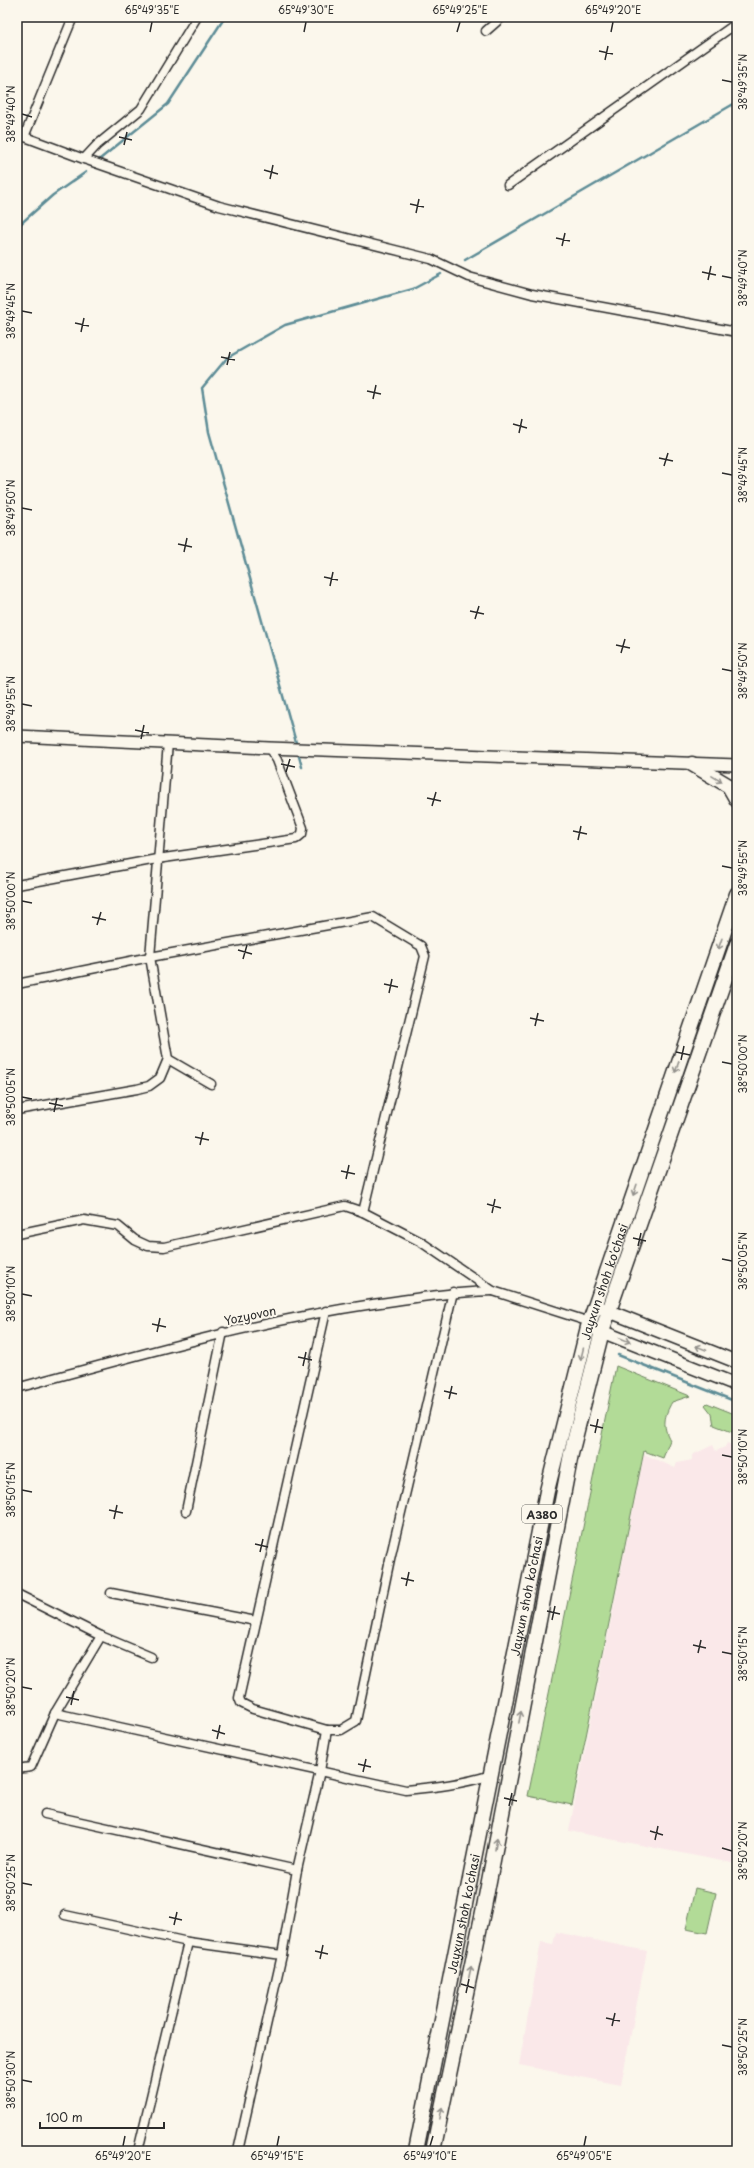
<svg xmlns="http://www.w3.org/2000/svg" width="754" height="2168" viewBox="0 0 754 2168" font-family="'Playpen Sans',sans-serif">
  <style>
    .built { fill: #fae8e9 }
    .green { fill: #b2db97; stroke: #6e8361 }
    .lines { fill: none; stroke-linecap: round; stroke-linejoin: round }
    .stream { stroke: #5d8c96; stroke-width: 2.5 }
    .street-casing { stroke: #2b2b2b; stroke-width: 11 }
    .secondary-casing { stroke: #2b2b2b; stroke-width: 14 }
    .primary-casing { stroke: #2b2b2b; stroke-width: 15 }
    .highway-casing { stroke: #2b2b2b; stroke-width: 17 }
    .street { stroke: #fbf7ec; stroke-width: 8 }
    .secondary { stroke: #fbf7ec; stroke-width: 11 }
    .primary { stroke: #fbf7ec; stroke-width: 12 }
    .highway { stroke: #fbf7ec; stroke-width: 14 }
    .oneway { stroke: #93918c }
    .ticks { fill: none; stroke: #2b2b2b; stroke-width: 1.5 }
    .labels { text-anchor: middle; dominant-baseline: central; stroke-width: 4; stroke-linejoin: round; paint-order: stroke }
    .shield { fill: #fbf7ec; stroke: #696865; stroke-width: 1 }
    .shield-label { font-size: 11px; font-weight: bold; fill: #2b2b2b }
    .street-label { font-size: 12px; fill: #2b2b2b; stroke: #fbf7ec }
    .neatline { fill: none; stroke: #2b2b2b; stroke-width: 1.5 }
    .ticks-label { font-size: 10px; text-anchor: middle; fill: #2b2b2b }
  </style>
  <rect width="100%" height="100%" fill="#fbf7ec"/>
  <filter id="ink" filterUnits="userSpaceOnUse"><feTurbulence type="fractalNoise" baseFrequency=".025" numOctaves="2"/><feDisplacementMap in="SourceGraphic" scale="8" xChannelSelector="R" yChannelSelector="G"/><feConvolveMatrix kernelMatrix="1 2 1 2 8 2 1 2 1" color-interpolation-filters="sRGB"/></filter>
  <g filter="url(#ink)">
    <g class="built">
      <polygon points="727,1443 737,1447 737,1864 569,1831 644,1454 675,1468 677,1463 692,1460 692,1455 713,1445 716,1451 725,1447"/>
      <polygon points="556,1932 647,1951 621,2085 519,2065 541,1942 553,1944"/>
    </g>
    <g class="green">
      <path d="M616,1366l74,30 -18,6c-8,14 -10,24 -2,38l-7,18 -19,-7 -72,354 -44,-9z"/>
      <polygon points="707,1403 737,1415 737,1434 714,1425 712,1414 705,1405"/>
      <polygon points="695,1888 716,1893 707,1933 686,1929"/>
    </g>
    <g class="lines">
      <g class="stream">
        <polyline points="100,159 168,104 225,17"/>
        <polyline points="17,227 53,195 86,172"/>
        <polyline points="465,260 737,102"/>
        <polyline points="297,746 209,432 202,388 227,358 285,325 413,289 441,274"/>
        <polyline points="298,753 302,767"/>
        <polyline points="618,1355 737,1402"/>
      </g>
      <defs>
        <g id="street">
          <polyline points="486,31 502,17"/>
          <polyline points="17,134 84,159 219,206 431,259 469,277 532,294 737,332"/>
          <polyline points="24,137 73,17"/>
          <polyline points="84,159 97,145 141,109 197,17"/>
          <polyline points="508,185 737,23"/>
          <polyline points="17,885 157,859 296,839 302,834 303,828 277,760 269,748"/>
          <polyline points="17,984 150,957 373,917 421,946 425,956 363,1212"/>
          <polyline points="168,1059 211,1084"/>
          <polyline points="17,1110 137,1089 149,1086 160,1078 168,1059 150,957 168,743"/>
          <polyline points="17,1234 84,1220 118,1226 135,1240 148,1246 164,1247 345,1206 363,1212 421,1242 493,1291 590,1322"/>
          <polyline points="326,1311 239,1698 241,1703 253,1709 327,1730 341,1730 356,1721 390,1559 453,1292"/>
          <path d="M17,1388c118,-32 235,-66 356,-84 40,-6 79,-12 120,-13"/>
          <polyline points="186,1511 223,1332"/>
          <polyline points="111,1593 256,1621"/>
          <polyline points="17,1594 101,1636 151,1657"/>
          <path d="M55,1713l351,77c29,-3 57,-6 85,-15"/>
          <polyline points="17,1769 31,1767 55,1713 101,1636"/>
          <polyline points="45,1814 297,1870"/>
          <polyline points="65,1915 188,1942 282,1955"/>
          <polyline points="138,2151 188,1942"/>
          <polyline points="238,2151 282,1955 297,1870 320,1771 327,1730"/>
        </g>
        <polyline id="secondary" points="17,736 269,748 737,765"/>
        <g id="primary">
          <polyline points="601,1308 737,1362"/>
          <polyline points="593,1328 737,1385"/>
        </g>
        <g id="highway">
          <polyline points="692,764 729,786 737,800"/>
          <path id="s1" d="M416,2151l131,-660 41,-164 149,-433"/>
          <polyline points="433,2151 484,1907 571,1454 602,1331 737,944"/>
        </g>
      </defs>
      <use href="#street" class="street-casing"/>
      <use href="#secondary" class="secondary-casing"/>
      <use href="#primary" class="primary-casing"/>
      <use href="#highway" class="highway-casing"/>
      <use href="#street" class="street"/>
      <use href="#secondary" class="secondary"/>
      <use href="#primary" class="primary"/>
      <use href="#highway" class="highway"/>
    </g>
    <defs><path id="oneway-shaft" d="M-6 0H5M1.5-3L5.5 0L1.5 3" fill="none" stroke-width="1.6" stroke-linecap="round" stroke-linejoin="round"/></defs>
    <g class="oneway">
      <use href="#oneway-shaft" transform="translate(717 779) rotate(31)"/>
      <use href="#oneway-shaft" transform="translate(720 944) rotate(109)"/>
      <use href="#oneway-shaft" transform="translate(677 1067) rotate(109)"/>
      <use href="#oneway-shaft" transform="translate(635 1190) rotate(109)"/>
      <use href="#oneway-shaft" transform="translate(625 1340) rotate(22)"/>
      <use href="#oneway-shaft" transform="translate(701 1348) rotate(-158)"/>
      <use href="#oneway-shaft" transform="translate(582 1354) rotate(104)"/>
      <use href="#oneway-shaft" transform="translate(520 1717) rotate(-79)"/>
      <use href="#oneway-shaft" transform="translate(496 1844) rotate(-80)"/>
      <use href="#oneway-shaft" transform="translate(470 1972) rotate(-78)"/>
      <use href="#oneway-shaft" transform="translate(441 2113) rotate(-79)"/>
    </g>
  </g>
  <path class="ticks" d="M150,32l2,-10M304,32l2,-10M457,32l3,-10M611,32l2,-10M599,51l14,3M605,60l3,-14M722,80l10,2M22,114l10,3M119,137l13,3M124,145l3,-13M264,170l14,4M270,179l3,-14M410,204l14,3M416,213l3,-14M556,238l14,3M562,246l3,-13M702,272l14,3M722,276l10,2M708,280l3,-14M22,311l10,2M75,323l14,3M81,332l3,-14M221,357l14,3M227,365l3,-13M367,391l14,3M373,399l3,-14M513,424l14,4M519,433l3,-14M659,458l14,3M664,466l4,-13M722,473l10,2M22,508l10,2M178,544l14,3M184,552l3,-14M324,577l14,3M330,586l3,-14M470,611l14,3M475,619l4,-13M616,645l14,3M621,653l4,-14M722,669l10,2M22,704l10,2M135,730l14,3M141,739l3,-14M281,764l14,3M286,772l4,-13M427,798l14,3M432,806l4,-14M573,831l14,3M578,840l3,-14M722,866l10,2M22,901l10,2M92,917l14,3M97,925l4,-13M238,950l14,4M243,959l4,-14M384,984l14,3M389,993l3,-14M530,1018l14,3M535,1026l3,-13M676,1052l14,3M681,1060l3,-14M722,1062l10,2M22,1097l10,2M49,1103l14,3M54,1112l3,-14M195,1137l14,3M200,1145l3,-13M341,1171l14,3M346,1179l3,-14M487,1204l14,4M492,1213l3,-14M633,1238l13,3M638,1246l3,-13M722,1259l10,2M22,1294l10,2M152,1324l14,3M157,1332l3,-14M298,1357l14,3M303,1366l3,-14M444,1391l13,3M449,1399l3,-13M590,1425l13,3M595,1433l3,-14M722,1455l10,2M22,1490l10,2M109,1510l14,3M114,1519l3,-14M255,1544l13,3M260,1552l3,-13M401,1578l13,3M406,1586l3,-14M547,1611l13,3M552,1620l3,-14M693,1645l13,3M722,1652l10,2M698,1653l3,-13M22,1687l10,2M66,1697l13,3M71,1705l3,-14M212,1730l13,4M217,1739l3,-14M358,1764l13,3M363,1772l3,-13M504,1798l13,3M509,1806l3,-13M650,1831l13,4M655,1840l3,-14M722,1848l10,3M22,1883l10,2M169,1917l13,3M174,1925l3,-13M315,1951l13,3M320,1959l3,-14M461,1984l13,4M466,1993l3,-14M606,2018l14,3M612,2026l3,-13M722,2045l10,2M22,2080l10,2M123,2146l2,-10M277,2146l2,-10M430,2146l3,-10M584,2146l2,-10"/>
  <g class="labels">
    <rect class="shield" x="522" y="1505" width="40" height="18" rx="3"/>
    <g class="shield-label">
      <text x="542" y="1514">A380</text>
    </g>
    <g class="street-label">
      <text stroke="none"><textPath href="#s1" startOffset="890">Jayxun shoh ko'chasi</textPath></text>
      <text transform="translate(250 1315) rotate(-12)">Yozyovon</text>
      <text stroke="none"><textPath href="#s1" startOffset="566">Jayxun shoh ko'chasi</textPath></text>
      <text stroke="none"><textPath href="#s1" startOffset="242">Jayxun shoh ko'chasi</textPath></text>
    </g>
  </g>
  <rect width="754" height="2168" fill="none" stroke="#fbf7ec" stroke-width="44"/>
  <path d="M40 2122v6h124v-6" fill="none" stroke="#2b2b2b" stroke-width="2"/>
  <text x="46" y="2122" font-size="12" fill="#2b2b2b" stroke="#fbf7ec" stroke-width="3" paint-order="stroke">100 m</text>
  <rect x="22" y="22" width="710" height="2124" class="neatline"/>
  <g class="ticks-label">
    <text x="152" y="14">65°49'35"E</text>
    <text x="306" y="14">65°49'30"E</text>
    <text x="460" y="14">65°49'25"E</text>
    <text x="613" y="14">65°49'20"E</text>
    <text transform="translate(743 82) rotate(-90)" y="4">38°49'35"N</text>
    <text transform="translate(11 114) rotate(-90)" y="4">38°49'40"N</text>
    <text transform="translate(743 278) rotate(-90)" y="4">38°49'40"N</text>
    <text transform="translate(11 311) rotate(-90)" y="4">38°49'45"N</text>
    <text transform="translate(743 475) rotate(-90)" y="4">38°49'45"N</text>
    <text transform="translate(11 508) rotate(-90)" y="4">38°49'50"N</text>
    <text transform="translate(743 671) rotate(-90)" y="4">38°49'50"N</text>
    <text transform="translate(11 704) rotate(-90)" y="4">38°49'55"N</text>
    <text transform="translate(743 868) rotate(-90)" y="4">38°49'55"N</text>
    <text transform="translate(11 901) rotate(-90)" y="4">38°50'00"N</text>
    <text transform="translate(743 1064) rotate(-90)" y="4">38°50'00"N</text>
    <text transform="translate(11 1097) rotate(-90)" y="4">38°50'05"N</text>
    <text transform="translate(743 1261) rotate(-90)" y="4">38°50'05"N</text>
    <text transform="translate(11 1294) rotate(-90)" y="4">38°50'10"N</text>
    <text transform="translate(743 1457) rotate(-90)" y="4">38°50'10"N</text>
    <text transform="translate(11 1490) rotate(-90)" y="4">38°50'15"N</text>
    <text transform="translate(743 1654) rotate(-90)" y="4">38°50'15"N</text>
    <text transform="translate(11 1687) rotate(-90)" y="4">38°50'20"N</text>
    <text transform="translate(743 1851) rotate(-90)" y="4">38°50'20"N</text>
    <text transform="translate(11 1883) rotate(-90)" y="4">38°50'25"N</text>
    <text transform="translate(743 2047) rotate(-90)" y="4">38°50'25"N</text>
    <text transform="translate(11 2080) rotate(-90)" y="4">38°50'30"N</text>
    <text x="123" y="2160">65°49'20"E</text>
    <text x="277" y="2160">65°49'15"E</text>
    <text x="430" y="2160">65°49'10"E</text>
    <text x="584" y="2160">65°49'05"E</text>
  </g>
</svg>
